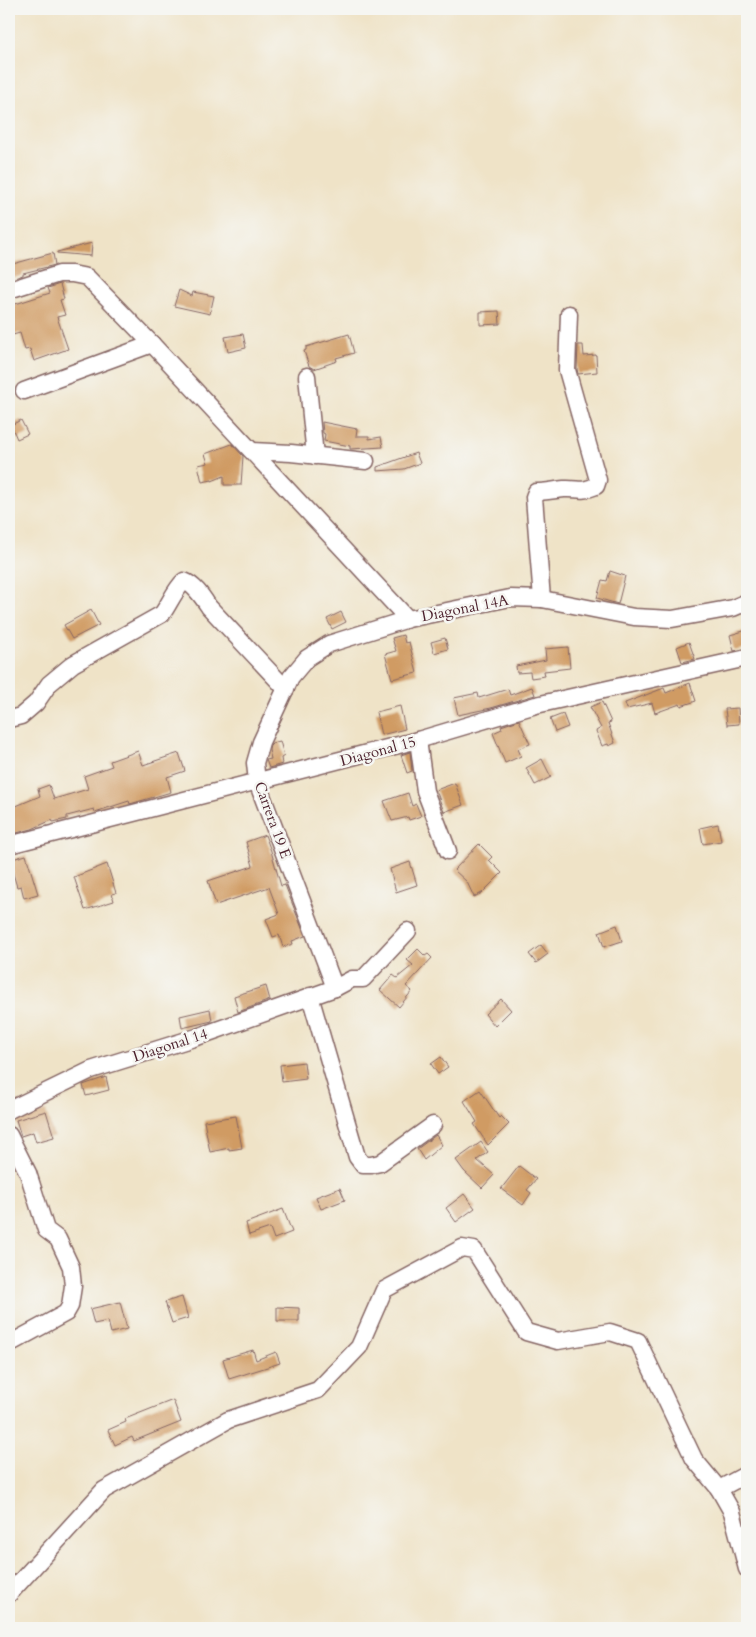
<svg xmlns="http://www.w3.org/2000/svg" width="756" height="1637" viewBox="0 0 756 1637" font-family="Cardo,serif">
  <style>
    .building { fill: #d09b63 }
    .lines { fill: none; stroke-linecap: round; stroke-linejoin: round }
    .minor-casing { stroke: #846462; stroke-width: 19 }
    .minor { stroke: #fff; stroke-width: 16 }
    .labels { text-anchor: middle; dominant-baseline: central; stroke-width: 5; stroke-linejoin: round; paint-order: stroke }
    .street-label { font-size: 15px; fill: #4a1f2b; stroke: #f6f6f2 }
  </style>
  <rect width="100%" height="100%" fill="#f6f6f2"/>
  <filter id="ink" filterUnits="userSpaceOnUse"><feTurbulence type="fractalNoise" baseFrequency=".02" numOctaves="2"/><feDisplacementMap in="SourceGraphic" scale="10" xChannelSelector="R" yChannelSelector="G"/><feConvolveMatrix kernelMatrix="1 2 1 2 8 2 1 2 1" color-interpolation-filters="sRGB"/></filter>
  <filter id="wash" filterUnits="userSpaceOnUse"><feTurbulence type="fractalNoise" baseFrequency=".0096" numOctaves="4" result="noise"/><feDisplacementMap in="SourceGraphic" scale="20" xChannelSelector="R" yChannelSelector="G"/><feGaussianBlur stdDeviation="1.12" result="paint"/><feColorMatrix in="noise" values="0 0 0 0 0 0 0 0 0 0 0 0 0 0 0 0 0 1.4 0 .05"/><feComposite in="paint" operator="in"/></filter>
  <g filter="url(#wash)">
    <rect width="100%" height="100%" fill="#efe3c7"/>
    <g id="blocks">
      <g class="building">
        <polygon points="92,243 91,256 57,253 57,252"/>
        <polygon points="53,253 55,265 23,273 23,275 9,280 9,265"/>
        <polygon points="60,284 64,299 60,300 65,315 57,317 68,349 34,361 30,349 25,350 20,333 9,336 9,306 50,293 48,288"/>
        <polygon points="179,290 192,296 193,292 214,296 210,314 174,306"/>
        <polygon points="499,311 500,324 480,325 480,312"/>
        <polygon points="243,334 246,348 228,352 225,337"/>
        <polygon points="349,334 354,353 336,358 337,361 314,369 309,366 304,351 306,350 306,347"/>
        <polygon points="578,345 583,345 584,356 596,355 597,372 578,374 577,369"/>
        <polygon points="21,420 28,434 17,439 11,425"/>
        <polygon points="322,422 357,429 356,436 369,436 369,439 381,437 383,447 350,449 350,446 324,441 325,434 323,433"/>
        <polygon points="232,444 243,456 241,485 224,485 224,476 212,481 212,480 202,482 198,465 208,463 205,454"/>
        <polygon points="416,453 420,463 404,469 377,471 377,467"/>
        <polygon points="610,571 625,576 618,604 597,598 602,580 607,581"/>
        <polygon points="91,610 99,625 72,639 64,625"/>
        <polygon points="341,612 346,622 332,629 327,619"/>
        <polygon points="747,630 747,648 734,651 730,635"/>
        <polygon points="403,635 405,643 409,642 417,673 392,679 385,654 396,651 392,638"/>
        <polygon points="445,638 448,649 434,653 431,642"/>
        <polygon points="689,642 695,659 682,662 677,647"/>
        <polygon points="568,647 570,668 544,671 545,676 531,678 530,672 517,673 516,666 546,660 545,649"/>
        <polygon points="690,683 696,701 681,706 680,704 655,713 652,703 627,709 625,703 664,688 666,693"/>
        <polygon points="532,687 535,695 491,708 458,715 454,698 478,693 479,698 508,689 510,695"/>
        <polygon points="602,702 611,722 608,723 615,743 609,746 608,744 602,746 596,731 601,728 590,707"/>
        <polygon points="400,706 405,729 381,735 376,712"/>
        <polygon points="738,708 739,724 727,725 725,709"/>
        <polygon points="563,714 568,727 555,732 550,719"/>
        <polygon points="519,720 530,744 518,749 521,756 505,763 493,733 502,729 501,726"/>
        <polygon points="280,741 284,756 281,758 282,764 269,768 266,760 271,759 269,750 270,745 272,743"/>
        <polygon points="138,751 143,765 179,753 185,771 167,777 171,792 130,804 129,801 95,812 94,809 67,816 67,819 53,822 52,820 32,829 9,835 9,809 40,796 38,789 49,785 54,799 88,789 84,776 112,766 110,761"/>
        <polygon points="410,752 412,771 407,773 401,755"/>
        <polygon points="542,759 551,777 535,785 526,768"/>
        <polygon points="455,783 463,805 444,812 436,790"/>
        <polygon points="408,793 412,806 416,804 421,816 409,820 408,817 392,821 384,801"/>
        <polygon points="718,824 721,841 703,844 700,828"/>
        <polygon points="265,835 271,851 281,886 285,885 305,936 292,941 293,944 283,947 279,935 273,937 266,919 279,914 269,887 216,905 208,881 253,866 246,842"/>
        <polygon points="479,844 492,857 489,860 502,873 482,893 474,897 467,882 454,870"/>
        <polygon points="26,855 38,894 24,898 21,886 17,887 9,860"/>
        <polygon points="410,862 417,885 396,892 390,869"/>
        <polygon points="107,864 116,893 112,894 114,901 85,910 74,877"/>
        <polygon points="617,925 622,941 604,947 599,932"/>
        <polygon points="541,945 548,954 536,963 529,954"/>
        <polygon points="418,949 425,956 428,954 432,958 406,986 412,991 399,1007 380,990 393,975 397,978 413,965 407,960"/>
        <polygon points="266,986 270,1000 238,1012 234,996"/>
        <polygon points="501,999 511,1010 495,1026 485,1014"/>
        <polygon points="210,1009 212,1021 182,1028 180,1016"/>
        <polygon points="441,1057 448,1067 438,1074 431,1064"/>
        <polygon points="304,1062 306,1079 282,1082 280,1065"/>
        <polygon points="106,1077 109,1090 86,1096 83,1085"/>
        <polygon points="480,1090 499,1118 501,1116 509,1124 488,1145 474,1124 477,1122 464,1101"/>
        <polygon points="46,1111 54,1137 36,1142 33,1132 21,1136 16,1120"/>
        <polygon points="236,1116 242,1148 229,1150 229,1148 210,1152 204,1121"/>
        <polygon points="436,1135 442,1145 424,1160 417,1149"/>
        <polygon points="481,1142 488,1152 477,1160 494,1175 482,1188 464,1171 456,1160"/>
        <polygon points="519,1166 536,1179 527,1190 531,1193 523,1205 501,1189"/>
        <polygon points="340,1188 345,1200 321,1209 316,1197"/>
        <polygon points="464,1194 475,1208 456,1222 446,1208"/>
        <polygon points="283,1209 292,1232 274,1239 270,1228 249,1235 246,1223"/>
        <polygon points="182,1297 188,1318 172,1323 165,1302"/>
        <polygon points="120,1302 127,1329 111,1333 108,1321 94,1324 90,1309"/>
        <polygon points="277,1307 299,1308 299,1321 277,1321"/>
        <polygon points="253,1350 256,1360 276,1352 280,1363 229,1379 223,1359"/>
        <polygon points="173,1400 181,1422 134,1441 132,1437 115,1445 108,1430 126,1422 125,1419"/>
      </g>
    </g>
  </g>
  <g filter="url(#ink)">
    <use href="#blocks" fill-opacity="0" stroke="#846462" stroke-width="1"/>
    <g class="lines">
      <defs>
        <g id="minor">
          <polyline points="9,290 59,274 72,274 87,277 152,344 408,619"/>
          <polyline points="307,376 315,456"/>
          <polyline points="24,391 152,344"/>
          <polyline points="252,451 291,453 366,461"/>
          <path d="M542,599l-8,-102 2,-5c9,0 18,-2 28,-3 15,-1 15,4 32,-3l2,-6 -31,-110 2,-56"/>
          <path d="M9,719l12,-3 15,-13 13,-19 24,-20 89,-50c8,-11 12,-23 22,-33 11,4 19,17 25,26l77,82"/>
          <polyline points="418,740 425,791 448,851"/>
          <polyline points="9,845 418,740 536,705 747,658"/>
          <polyline points="335,988 257,782 255,763 261,742 291,677 307,658 329,644 408,619 510,598 542,599 634,617 672,619 733,608 747,602"/>
          <polyline points="310,996 357,1157 363,1165 371,1165 380,1163 433,1125"/>
          <polyline points="9,1110 91,1070 197,1037 335,988 352,979 363,979 408,931"/>
          <polyline points="9,1135 28,1173 46,1230 58,1239 71,1267 73,1286 70,1306 66,1313 9,1344"/>
          <polyline points="719,1489 747,1474"/>
          <polyline points="9,1594 104,1490 228,1420 318,1390 359,1347 384,1290 462,1248 474,1250 526,1332 558,1341 610,1332 638,1341 694,1459 719,1489 732,1512 747,1569"/>
        </g>
      </defs>
      <use href="#minor" class="minor-casing"/>
      <use href="#minor" class="minor"/>
    </g>
  </g>
  <g class="labels">
    <g class="street-label">
      <text transform="translate(465 608) rotate(-11)">Diagonal 14A</text>
      <text transform="translate(378 751) rotate(-15)">Diagonal 15</text>
      <text transform="translate(273 820) rotate(70)">Carrera 19 E</text>
      <text transform="translate(170 1045) rotate(-18)">Diagonal 14</text>
    </g>
  </g>
  <rect width="756" height="1637" fill="none" stroke="#f6f6f2" stroke-width="30"/>
</svg>
